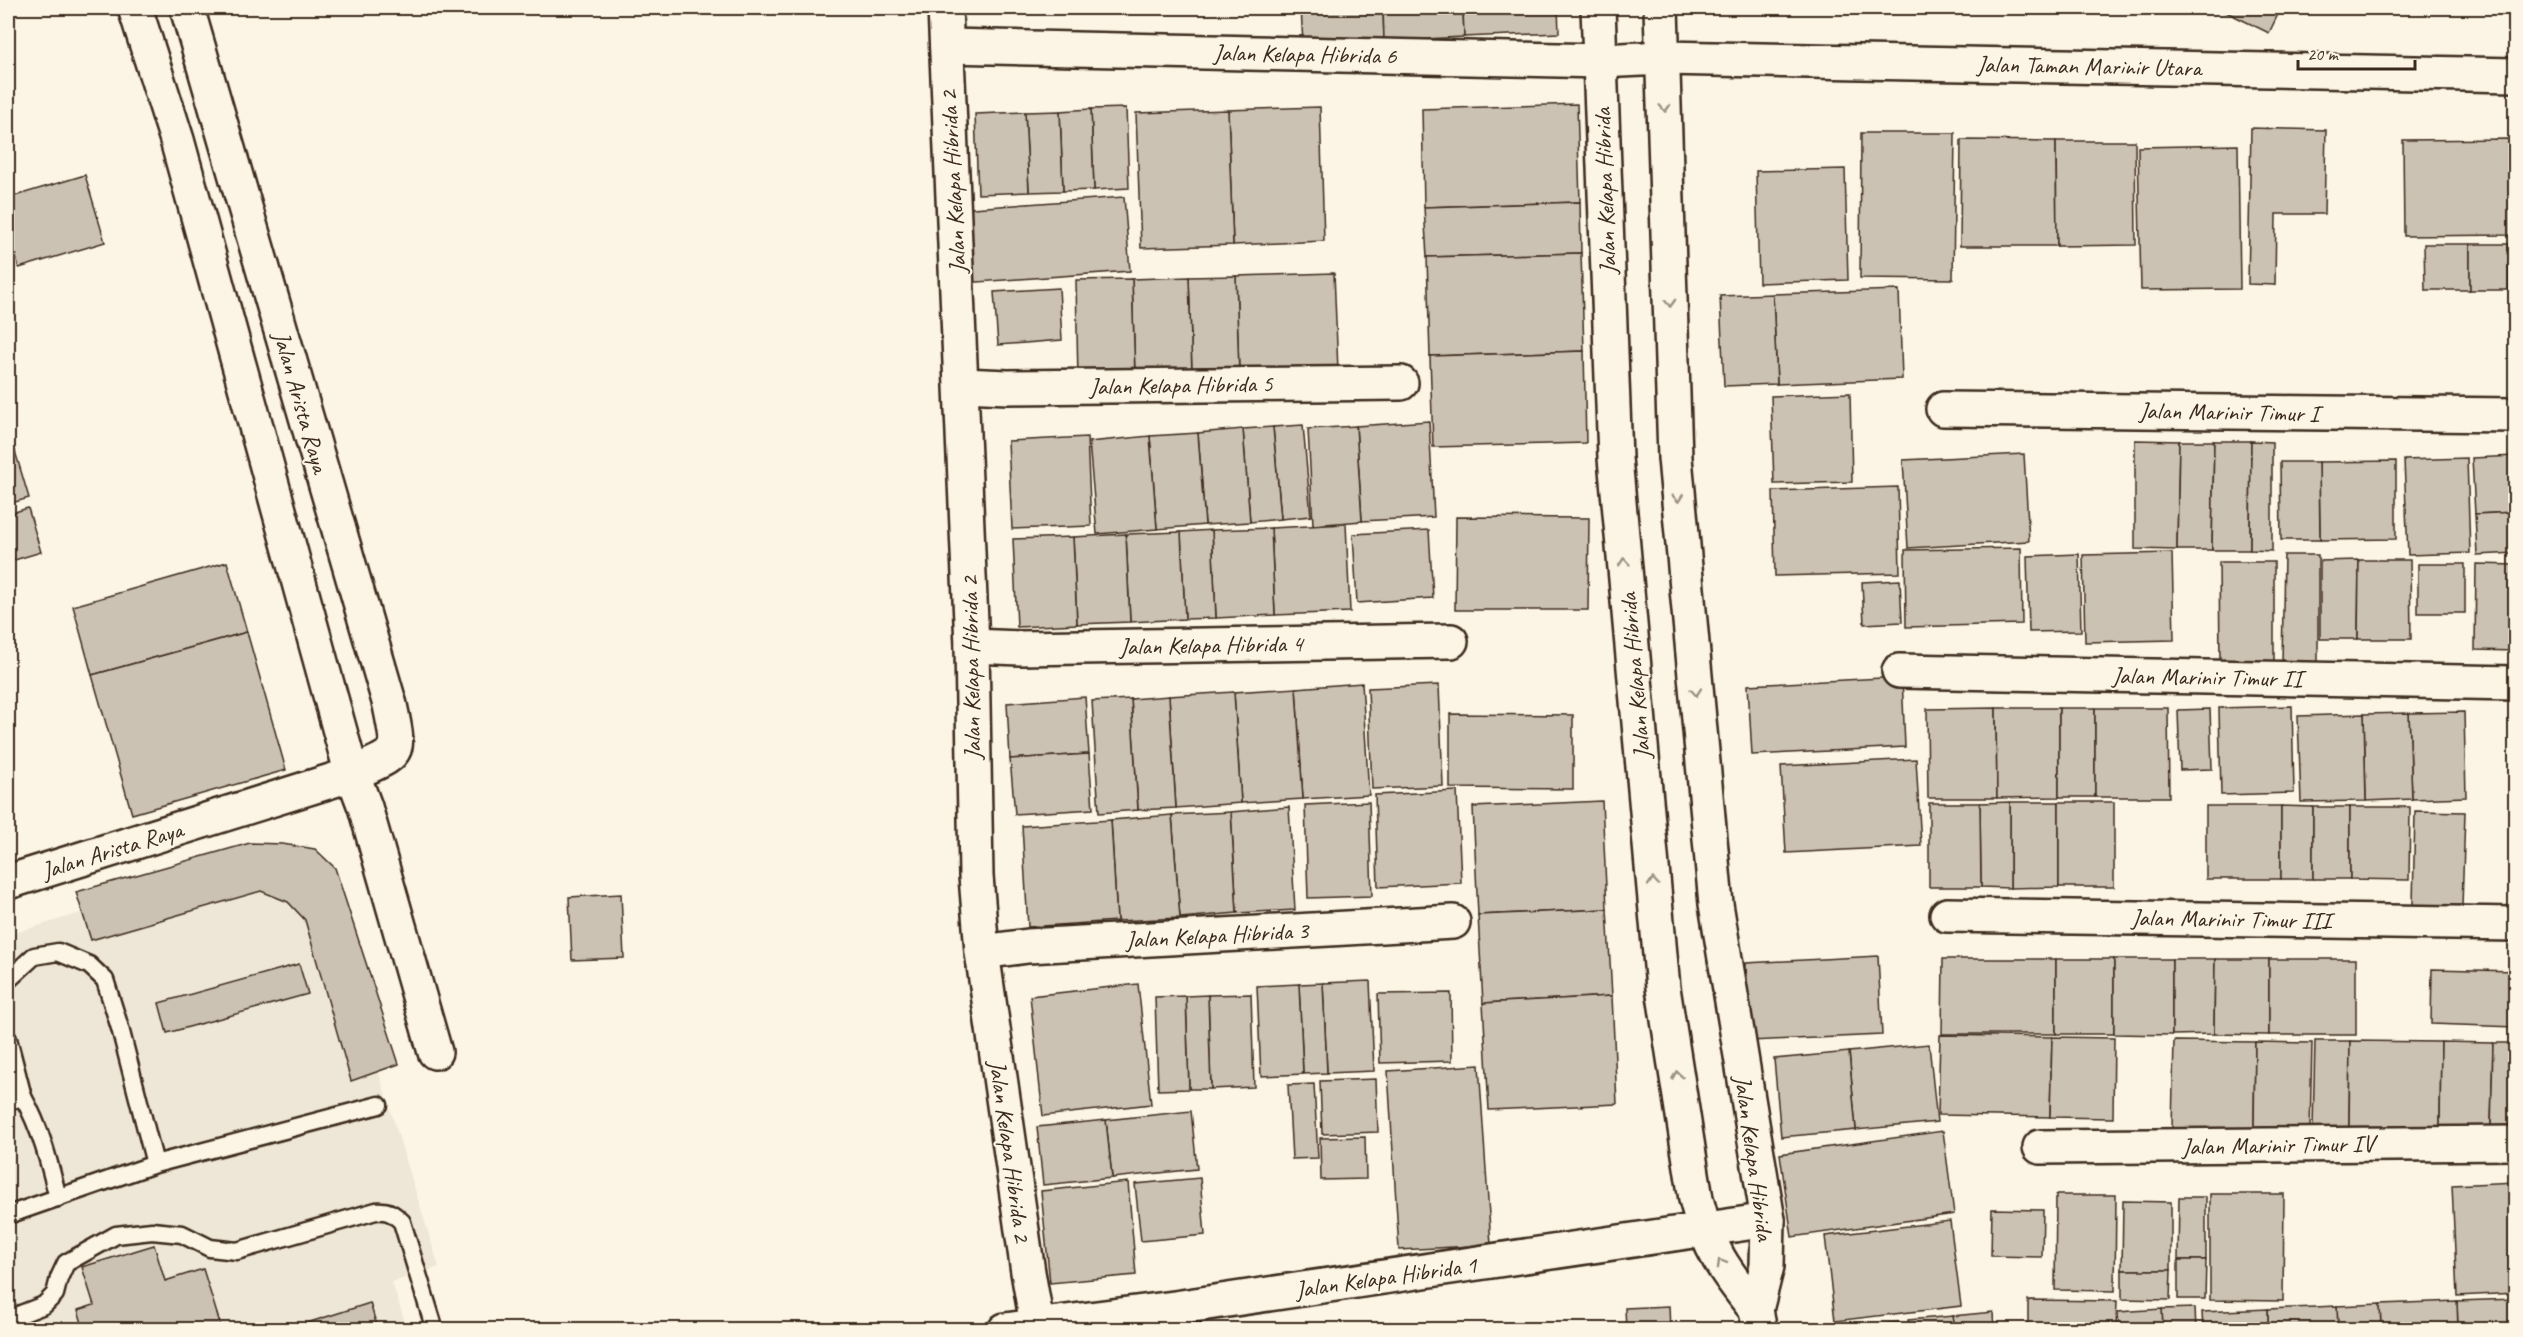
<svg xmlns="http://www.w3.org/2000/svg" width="2523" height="1337" viewBox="0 0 2523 1337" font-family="Caveat,sans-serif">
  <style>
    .built { fill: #eee6d6 }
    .building { fill: #ccc2b3; stroke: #3b2a1e; stroke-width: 1.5 }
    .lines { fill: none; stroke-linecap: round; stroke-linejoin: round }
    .lane-casing { stroke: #3b2a1e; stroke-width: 21 }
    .street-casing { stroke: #3b2a1e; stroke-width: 38 }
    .lane { stroke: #fcf5e5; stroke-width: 16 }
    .street { stroke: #fcf5e5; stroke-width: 33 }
    .oneway { stroke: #9c9082 }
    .labels { text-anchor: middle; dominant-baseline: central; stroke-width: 4.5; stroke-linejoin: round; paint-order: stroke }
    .street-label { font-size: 24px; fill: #3b2a1e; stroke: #fcf5e5 }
  </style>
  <rect width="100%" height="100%" fill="#fcf5e5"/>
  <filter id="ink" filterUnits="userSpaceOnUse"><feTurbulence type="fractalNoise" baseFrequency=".0167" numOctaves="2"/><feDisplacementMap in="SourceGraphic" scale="12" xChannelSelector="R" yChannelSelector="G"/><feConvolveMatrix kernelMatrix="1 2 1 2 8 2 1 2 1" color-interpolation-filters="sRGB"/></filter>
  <g filter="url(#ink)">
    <polygon class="built" points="308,844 439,1267 392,1282 407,1329 8,1330 8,935"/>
    <g class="building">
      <polygon points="1301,8 1383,8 1384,41 1303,44"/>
      <polygon points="1383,8 1463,8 1464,37 1384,41"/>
      <polygon points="1463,8 1558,8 1559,33 1464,37"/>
      <polygon points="2218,8 2281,8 2269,33"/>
      <polygon points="1577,104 1580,202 1424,207 1422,109"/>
      <polygon points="1320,107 1324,241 1233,245 1228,110"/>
      <polygon points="1126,108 1129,188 1094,190 1091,109"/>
      <polygon points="1091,109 1094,190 1063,191 1060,111"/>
      <polygon points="1228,110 1233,245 1141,248 1136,113"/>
      <polygon points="1060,111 1063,191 1029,192 1025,112"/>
      <polygon points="1025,112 1029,192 978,194 975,114"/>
      <polygon points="2251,128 2326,130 2324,214 2276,214 2275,285 2248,284"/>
      <polygon points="1861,133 1955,133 1953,279 1860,278"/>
      <polygon points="2512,139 2512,235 2404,236 2403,140"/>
      <polygon points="1961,140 2056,141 2057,246 1960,246"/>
      <polygon points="2056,141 2135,141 2136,245 2057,246"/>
      <polygon points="2238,145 2240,289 2141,290 2138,147"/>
      <polygon points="1845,169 1848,280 1759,283 1756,171"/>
      <polygon points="85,175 105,242 19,268 8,229 8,198"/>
      <polygon points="1124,197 1130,271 964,283 958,209"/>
      <polygon points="1580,202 1581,253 1427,257 1424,207"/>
      <polygon points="2424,244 2470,244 2470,290 2425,290"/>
      <rect x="2470" y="244" width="39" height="46"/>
      <polygon points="1581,253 1584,351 1430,356 1427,257"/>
      <polygon points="1334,273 1338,371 1239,374 1236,276"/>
      <polygon points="1236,276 1239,374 1192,375 1189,277"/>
      <polygon points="1189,277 1192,375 1135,377 1132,279"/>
      <polygon points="1132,279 1135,377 1078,379 1076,280"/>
      <polygon points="1059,288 1062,340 998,345 994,292"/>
      <polygon points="1899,290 1902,379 1777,384 1773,294"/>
      <polygon points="1773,294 1777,384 1724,386 1720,296"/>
      <polygon points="1584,351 1586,443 1433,447 1430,356"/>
      <polygon points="1850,393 1852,482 1774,484 1771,396"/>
      <polygon points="1429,421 1434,517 1362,521 1356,426"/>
      <polygon points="1303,425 1311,516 1281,519 1273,427"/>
      <polygon points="1356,426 1362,521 1313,525 1308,429"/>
      <polygon points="1273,427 1281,519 1250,522 1243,429"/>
      <polygon points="1243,429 1250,522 1205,525 1198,433"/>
      <polygon points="1198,433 1205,525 1157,529 1150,436"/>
      <polygon points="1150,436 1157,529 1097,534 1089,442"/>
      <polygon points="1087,437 1091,526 1012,529 1008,441"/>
      <polygon points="2135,440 2179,441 2177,550 2135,549"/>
      <polygon points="2179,441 2214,441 2212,550 2177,550"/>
      <polygon points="2214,441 2251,441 2250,550 2212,550"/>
      <polygon points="2251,441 2272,442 2272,551 2250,550"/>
      <polygon points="15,451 29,498 8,504 8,453"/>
      <polygon points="2024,454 2029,541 1908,548 1903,460"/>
      <polygon points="2516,456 2516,512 2475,514 2472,458"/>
      <polygon points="2467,458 2470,553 2408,555 2404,460"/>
      <polygon points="2396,461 2396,539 2320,540 2319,462"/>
      <polygon points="2280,462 2319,462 2320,540 2281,540"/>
      <polygon points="1898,487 1900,573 1775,576 1773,491"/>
      <polygon points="28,508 41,552 8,562 8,514"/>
      <polygon points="2516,512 2516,553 2477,555 2475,514"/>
      <polygon points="1456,517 1589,518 1588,610 1455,610"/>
      <polygon points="1346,524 1350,612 1275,615 1271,528"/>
      <polygon points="1271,528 1275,615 1216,618 1212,530"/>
      <polygon points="1212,530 1216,618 1185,619 1181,532"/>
      <polygon points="1429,530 1433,598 1357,603 1353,534"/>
      <polygon points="1181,532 1185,619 1130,622 1126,534"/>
      <polygon points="1126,534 1130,622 1077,624 1073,537"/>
      <polygon points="1073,537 1077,624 1017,627 1013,539"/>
      <polygon points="2021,548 2022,624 1906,627 1905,550"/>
      <polygon points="2172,553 2174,640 2085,642 2083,555"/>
      <polygon points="2079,554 2081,631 2029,632 2027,556"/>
      <polygon points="2284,555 2318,555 2318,664 2282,664"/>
      <polygon points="2359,560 2358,639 2320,639 2320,561"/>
      <polygon points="2359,560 2410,560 2411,639 2358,639"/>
      <polygon points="227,562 247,632 92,675 73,606"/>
      <polygon points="2219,562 2274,562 2274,661 2220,661"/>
      <rect x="2418" y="564" width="47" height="49"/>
      <polygon points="2476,564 2516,565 2516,651 2475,650"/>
      <polygon points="1900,580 1902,622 1864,624 1862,582"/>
      <polygon points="247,632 286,770 132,814 92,675"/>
      <polygon points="1902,677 1905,747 1752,755 1748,685"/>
      <polygon points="1362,683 1369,795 1303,799 1296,688"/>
      <polygon points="1439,685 1443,786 1372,789 1368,688"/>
      <polygon points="1296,688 1303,799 1241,803 1234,692"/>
      <polygon points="1234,692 1241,803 1176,808 1169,696"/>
      <polygon points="1169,696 1176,808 1138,810 1131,699"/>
      <polygon points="1085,697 1089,754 1010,759 1007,703"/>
      <polygon points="1131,699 1138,810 1099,813 1092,701"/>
      <polygon points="2292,706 2294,793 2221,795 2219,708"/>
      <polygon points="1996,708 1997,798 1928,798 1927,709"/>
      <polygon points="1996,708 2059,708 2059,797 1997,798"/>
      <rect x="2059" y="708" width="36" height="89"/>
      <polygon points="2095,708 2168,708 2169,797 2095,797"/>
      <polygon points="2210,709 2212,769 2180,770 2178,710"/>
      <polygon points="2464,712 2466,797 2412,799 2409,713"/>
      <polygon points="2409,713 2412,799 2366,801 2364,714"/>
      <polygon points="1450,714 1573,715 1573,789 1450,788"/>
      <polygon points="2364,714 2366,801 2301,802 2298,716"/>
      <polygon points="1089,754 1093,809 1015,814 1010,759"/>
      <polygon points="1916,759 1921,846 1786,853 1781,766"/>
      <polygon points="1457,791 1461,883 1378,887 1375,795"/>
      <polygon points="1602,801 1607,909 1478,915 1473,807"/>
      <polygon points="1369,802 1372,896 1308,898 1305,805"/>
      <polygon points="2010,802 2059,802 2059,887 2010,888"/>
      <polygon points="2010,802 2010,888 1981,887 1980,803"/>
      <rect x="2059" y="802" width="55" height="85"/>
      <polygon points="1929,803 1980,803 1981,887 1929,887"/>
      <rect x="2206" y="806" width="75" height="73"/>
      <polygon points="2281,806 2313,807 2313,879 2281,879"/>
      <polygon points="1289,807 1295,910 1237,913 1231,812"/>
      <rect x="2313" y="807" width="37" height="72"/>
      <polygon points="2350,807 2410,807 2409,880 2350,879"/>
      <polygon points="2415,811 2465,812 2462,907 2413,905"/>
      <polygon points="1231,812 1237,913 1180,918 1172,815"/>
      <polygon points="1172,815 1180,918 1117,921 1111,820"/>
      <polygon points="1111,820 1117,921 1028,927 1022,826"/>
      <polygon points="250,843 282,844 315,849 335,868 399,1064 351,1081 305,920 288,902 261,891 91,940 76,892"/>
      <polygon points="621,894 624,958 572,960 569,897"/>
      <polygon points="1607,909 1612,996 1483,1003 1478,915"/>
      <polygon points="1878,956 1882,1035 1750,1041 1746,963"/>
      <polygon points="1943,959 2056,959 2056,1034 1942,1034"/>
      <rect x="2056" y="959" width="58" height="75"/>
      <polygon points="2114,959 2172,959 2172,1035 2114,1034"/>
      <polygon points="2172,959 2215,959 2214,1034 2172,1035"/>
      <polygon points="2215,959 2269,959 2269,1035 2214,1034"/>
      <rect x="2269" y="959" width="87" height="76"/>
      <polygon points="299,964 308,994 167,1033 159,1003"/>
      <polygon points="2432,969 2516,971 2516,1027 2431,1024"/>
      <polygon points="1370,981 1374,1071 1327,1073 1323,983"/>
      <polygon points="1323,983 1327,1073 1303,1074 1299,984"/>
      <polygon points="1138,984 1151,1104 1043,1116 1030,996"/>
      <polygon points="1299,984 1303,1074 1261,1076 1257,986"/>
      <polygon points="1451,993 1452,1061 1380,1063 1378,994"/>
      <polygon points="1251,994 1254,1087 1211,1089 1208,995"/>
      <polygon points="1208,995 1211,1089 1189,1089 1186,996"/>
      <polygon points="1186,996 1189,1089 1158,1090 1155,997"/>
      <polygon points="1612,996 1617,1104 1489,1110 1483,1003"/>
      <polygon points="1940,1035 2052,1037 2050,1117 1938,1115"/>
      <polygon points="2052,1037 2114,1038 2113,1118 2050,1117"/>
      <polygon points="2174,1041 2255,1042 2254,1128 2172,1128"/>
      <polygon points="2315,1041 2350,1041 2349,1127 2313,1127"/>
      <polygon points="2350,1041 2441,1042 2440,1128 2349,1127"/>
      <polygon points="2255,1042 2312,1043 2310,1129 2254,1128"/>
      <polygon points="2441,1042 2493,1043 2491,1129 2440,1128"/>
      <polygon points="2493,1043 2516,1043 2516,1129 2491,1129"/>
      <polygon points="1929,1044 1937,1122 1856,1130 1849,1052"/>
      <polygon points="1849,1052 1856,1130 1781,1137 1774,1059"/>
      <polygon points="1479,1065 1491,1245 1399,1250 1388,1071"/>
      <polygon points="1376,1079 1378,1132 1322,1134 1320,1081"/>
      <polygon points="1314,1084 1318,1158 1292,1159 1288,1085"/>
      <polygon points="1191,1111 1197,1169 1112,1178 1106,1120"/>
      <polygon points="1106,1120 1112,1178 1043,1185 1037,1127"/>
      <polygon points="1943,1131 1954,1214 1792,1237 1780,1154"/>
      <polygon points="1365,1137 1366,1179 1321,1180 1320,1138"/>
      <polygon points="1200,1178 1205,1235 1141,1241 1135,1184"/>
      <polygon points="1128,1182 1136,1275 1050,1283 1041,1191"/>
      <polygon points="2516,1182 2516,1293 2457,1296 2452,1185"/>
      <polygon points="2210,1194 2284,1194 2283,1301 2210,1300"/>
      <polygon points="2056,1195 2116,1195 2115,1291 2055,1290"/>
      <polygon points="2179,1197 2206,1197 2206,1260 2178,1260"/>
      <polygon points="2123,1201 2171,1202 2171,1270 2122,1270"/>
      <polygon points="1992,1209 2043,1210 2042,1257 1991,1256"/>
      <polygon points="1950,1221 1961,1306 1835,1321 1825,1236"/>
      <polygon points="154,1245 165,1281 203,1269 222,1330 61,1330 82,1323 78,1310 94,1305 82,1267"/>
      <polygon points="2178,1260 2206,1260 2205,1299 2178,1299"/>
      <polygon points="2122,1270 2171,1270 2170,1300 2122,1299"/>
      <polygon points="2516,1299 2516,1330 2458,1330 2457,1301"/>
      <polygon points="2028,1300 2117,1301 2116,1330 2028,1330"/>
      <polygon points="2457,1301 2458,1330 2381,1330 2380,1304"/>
      <polygon points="370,1303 378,1330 285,1330"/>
      <polygon points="2380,1304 2381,1330 2338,1330 2337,1306"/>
      <polygon points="1669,1306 1670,1330 1626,1330 1625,1308"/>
      <polygon points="2337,1306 2338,1330 2268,1330 2268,1309"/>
      <polygon points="2195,1308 2196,1330 2163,1330 2162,1309"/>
      <polygon points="2162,1309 2163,1330 2119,1330 2118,1312"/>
      <polygon points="2268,1309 2268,1330 2203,1330 2202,1312"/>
      <polygon points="1993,1312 1994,1330 1955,1330 1953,1316"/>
      <polygon points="1953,1316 1955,1330 1909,1330 1908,1320"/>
      <polygon points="1900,1322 1901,1330 1849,1330 1849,1327"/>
    </g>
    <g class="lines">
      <defs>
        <g id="lane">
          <polyline points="8,980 34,956 58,952 89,965 105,980 120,1028 155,1164"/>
          <polyline points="8,1039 23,1097"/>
          <path d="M8,1101l15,-4c18,32 26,65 35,101"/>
          <polyline points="8,1215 155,1164 379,1105"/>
          <path d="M8,1319l36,-14 11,-11 4,-16 7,-15 50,-28 36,-4 30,3 28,14 27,3 139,-40c12,-1 17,2 26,11l33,108"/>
        </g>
        <g id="street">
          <polyline points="135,8 177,140 349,764 365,807 435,1052"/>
          <polyline points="945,8 972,646 976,876 982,952 1028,1272 1037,1324"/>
          <path d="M1598,8l17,450 48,530 33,211c13,51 28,71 60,111"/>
          <polyline points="1661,8 1675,458 1716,904 1768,1220 1767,1266 1756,1310 1760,1330"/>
          <polyline points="947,46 1600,61 1663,58 2516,75"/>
          <polyline points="962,385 1008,387 1401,383"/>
          <polyline points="1943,409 2516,415"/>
          <polyline points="972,646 1020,648 1451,641"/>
          <polyline points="1899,671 2516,683"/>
          <path d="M8,882l345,-108c47,-23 48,-16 37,-69l-203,-697"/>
          <polyline points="1947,915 2516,924"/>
          <polyline points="982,952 1028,946 1453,922"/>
          <polyline points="2040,1147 2516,1143"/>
          <polyline points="1005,1330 1174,1308 1768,1220"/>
        </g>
      </defs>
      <use href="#lane" class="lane-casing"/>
      <use href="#street" class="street-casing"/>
      <use href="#lane" class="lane"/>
      <use href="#street" class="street"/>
    </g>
    <defs><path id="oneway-chevron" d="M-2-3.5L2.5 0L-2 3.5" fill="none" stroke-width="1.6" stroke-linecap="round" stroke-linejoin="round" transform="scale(1.5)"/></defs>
    <g class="oneway">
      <use href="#oneway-chevron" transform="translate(1665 108) rotate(88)"/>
      <use href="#oneway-chevron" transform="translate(1670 303) rotate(88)"/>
      <use href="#oneway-chevron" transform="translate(1678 498) rotate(85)"/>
      <use href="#oneway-chevron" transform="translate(1624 562) rotate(-95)"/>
      <use href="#oneway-chevron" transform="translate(1696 692) rotate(85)"/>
      <use href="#oneway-chevron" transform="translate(1653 882) rotate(-95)"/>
      <use href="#oneway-chevron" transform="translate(1677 1075) rotate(-99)"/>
      <use href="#oneway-chevron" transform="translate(1721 1263) rotate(-120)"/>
    </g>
  </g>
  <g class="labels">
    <g class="street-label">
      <text transform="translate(1305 54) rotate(1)">Jalan Kelapa Hibrida 6</text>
      <text transform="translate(2089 66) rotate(1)">Jalan Taman Marinir Utara</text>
      <text transform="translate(953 182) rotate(-93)">Jalan Kelapa Hibrida 2</text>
      <text transform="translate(1605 191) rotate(-92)">Jalan Kelapa Hibrida</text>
      <text transform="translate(1181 385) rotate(-1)">Jalan Kelapa Hibrida 5</text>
      <text transform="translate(301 402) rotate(74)">Jalan Arista Raya</text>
      <text transform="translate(2229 412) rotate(1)">Jalan Marinir Timur I</text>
      <text transform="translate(1211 645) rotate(-1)">Jalan Kelapa Hibrida 4</text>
      <text transform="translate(971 668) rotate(-91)">Jalan Kelapa Hibrida 2</text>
      <text transform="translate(1635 676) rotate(-95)">Jalan Kelapa Hibrida</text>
      <text transform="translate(2207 677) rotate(1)">Jalan Marinir Timur II</text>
      <text transform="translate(112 850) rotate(-17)">Jalan Arista Raya</text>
      <text transform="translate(2231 919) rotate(1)">Jalan Marinir Timur III</text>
      <text transform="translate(1217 935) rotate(-3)">Jalan Kelapa Hibrida 3</text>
      <text transform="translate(2278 1145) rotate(-1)">Jalan Marinir Timur IV</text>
      <text transform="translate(1010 1151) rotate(82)">Jalan Kelapa Hibrida 2</text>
      <text transform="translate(1754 1158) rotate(82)">Jalan Kelapa Hibrida</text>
      <text transform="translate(1386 1277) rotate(-8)">Jalan Kelapa Hibrida 1</text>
    </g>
  </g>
  <rect width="2523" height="1337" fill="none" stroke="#fcf5e5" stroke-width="30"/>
  <rect x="15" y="15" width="2493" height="1307" fill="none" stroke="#3b2a1e" stroke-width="2" filter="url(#ink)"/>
  <path d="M2298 60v9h117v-9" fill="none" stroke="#3b2a1e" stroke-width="3"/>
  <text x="2307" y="60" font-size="18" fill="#3b2a1e" stroke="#fcf5e5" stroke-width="4.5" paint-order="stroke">20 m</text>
</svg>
